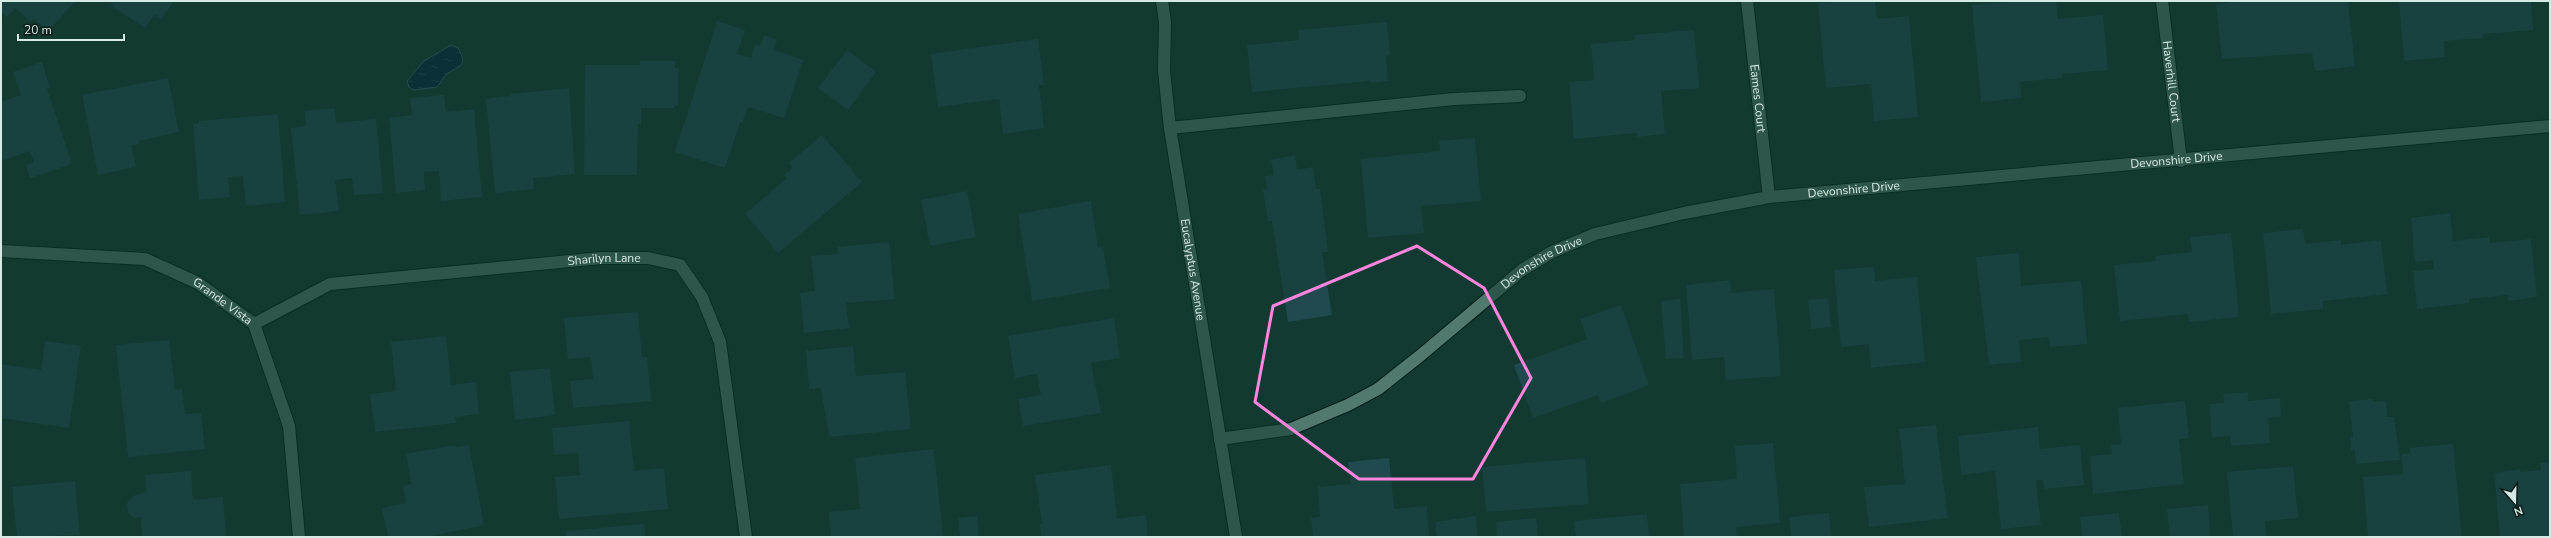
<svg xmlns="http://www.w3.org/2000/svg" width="2551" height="538" viewBox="0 0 2551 538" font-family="'Nunito Sans',sans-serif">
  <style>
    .water { fill: url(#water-ripples); stroke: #43606d }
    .building { fill: #214950 }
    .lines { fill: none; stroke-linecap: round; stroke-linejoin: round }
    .minor-casing { stroke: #021f1a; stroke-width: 14 }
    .minor { stroke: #527970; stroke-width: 12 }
    .marked { fill: none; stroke: #ff85de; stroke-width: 3; stroke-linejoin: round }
    .labels { text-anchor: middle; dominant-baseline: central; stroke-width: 4; stroke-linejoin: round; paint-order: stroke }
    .street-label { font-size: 12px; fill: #d5eae4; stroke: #0d1d1a }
  </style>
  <defs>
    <pattern id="water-ripples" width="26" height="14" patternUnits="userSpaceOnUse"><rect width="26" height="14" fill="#04253a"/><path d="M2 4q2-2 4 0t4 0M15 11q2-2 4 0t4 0" fill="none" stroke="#284556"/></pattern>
  </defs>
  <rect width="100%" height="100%" fill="#123a32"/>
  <path class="water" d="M451,45l7,3c10,19 2,17 -11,26 -4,3 -7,10 -10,13l-23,3 -5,-3 -2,-6 17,-20z"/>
  <g class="building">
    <polygon points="1,1 76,1 48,31 34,19 31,22 15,8 7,17 1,12"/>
    <polygon points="113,1 174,1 161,19 155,14 145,28 110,5"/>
    <polygon points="1835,1 1875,1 1877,19 1909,16 1918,117 1874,121 1871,84 1826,88 1818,3"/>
    <polygon points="2018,1 2056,1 2058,19 2103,15 2108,70 2062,74 2062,78 2020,82 2021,98 1981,102 1972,5"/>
    <polygon points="2242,1 2348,1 2355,66 2315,71 2312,53 2222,59 2216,4"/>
    <polygon points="2399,1 2531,1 2533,30 2483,34 2483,38 2444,41 2445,57 2404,61"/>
    <polygon points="717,21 745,30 737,54 751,58 755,44 760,46 764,35 777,40 774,50 803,60 784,118 748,107 742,123 740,122 725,168 675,152"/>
    <polygon points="1387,22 1390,55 1386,56 1388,81 1370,83 1370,81 1252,92 1247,45 1299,40 1298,30"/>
    <polygon points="1694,30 1699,88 1661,91 1665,134 1637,137 1636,133 1574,139 1569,82 1594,80 1591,44 1635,40 1634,35"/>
    <polygon points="1038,39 1044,85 1039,85 1044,128 1003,134 999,99 938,107 931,54"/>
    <polygon points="847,50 876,72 848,110 818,88"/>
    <polygon points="640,61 675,61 675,68 678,68 678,106 675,105 674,108 641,108 641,124 638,124 637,175 584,175 585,65 640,65"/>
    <polygon points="42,62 50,88 47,89 72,164 30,178 26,165 34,162 30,151 1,161 1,102 21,95 13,72"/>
    <polygon points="168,78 179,132 139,141 139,144 131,145 136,167 98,175 82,95"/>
    <polygon points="569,88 575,174 533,178 534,189 495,193 486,99 511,96 511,94"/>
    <polygon points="444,95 446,112 474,109 482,197 441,201 439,171 424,172 425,190 396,193 389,118 412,115 410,98"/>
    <polygon points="335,108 336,123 376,119 383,193 354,195 352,178 335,180 339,211 300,215 291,128 306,126 305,111"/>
    <polygon points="278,114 285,202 246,206 243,176 228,177 230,197 199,200 193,124 199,123 199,121"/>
    <polygon points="822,135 862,182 778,253 745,214 787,178 784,175 793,168 789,163"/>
    <polygon points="1475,138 1481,201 1421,206 1424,233 1368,238 1361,159 1440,151 1439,141"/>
    <polygon points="1295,155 1297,170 1313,167 1316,189 1320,189 1328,252 1322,252 1332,315 1288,322 1272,221 1268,221 1263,190 1267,189 1265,176 1274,175 1271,160"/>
    <polygon points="967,191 976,237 930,246 921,200"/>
    <polygon points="1091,201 1098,248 1103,247 1110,288 1032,301 1018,214"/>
    <polygon points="2450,213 2453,241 2489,237 2489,243 2531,239 2537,297 2508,301 2508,295 2469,299 2469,303 2417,309 2413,271 2434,269 2433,260 2415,262 2411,218"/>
    <polygon points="2303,229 2305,244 2341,240 2341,245 2381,240 2387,294 2323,301 2323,309 2271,314 2263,233"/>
    <polygon points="2231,233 2239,317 2189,322 2188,314 2120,321 2114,265 2156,261 2155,256 2192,252 2190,237"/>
    <polygon points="889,242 895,299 846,303 849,328 804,333 800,293 815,291 811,256 838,254 838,247"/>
    <polygon points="2019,253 2021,286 2081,281 2087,344 2050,347 2049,337 2019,340 2021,362 1989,365 1976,257"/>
    <polygon points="1874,267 1875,281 1917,277 1925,362 1871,368 1869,344 1841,347 1834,270"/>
    <polygon points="1730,280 1732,293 1774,289 1781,376 1726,380 1724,357 1692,360 1686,285"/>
    <polygon points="1828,298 1831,327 1811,329 1808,300"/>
    <polygon points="1680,299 1684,358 1666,359 1661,301"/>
    <polygon points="1621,305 1649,385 1601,403 1598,395 1533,418 1514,365 1587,339 1580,319"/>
    <polygon points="638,312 642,357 647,357 651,401 573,408 570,381 593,379 591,357 568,359 564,318"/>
    <polygon points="1114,318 1120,358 1091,363 1101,413 1023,426 1018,399 1041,395 1037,374 1015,378 1008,336"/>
    <polygon points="446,336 451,385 476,382 479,414 455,417 456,423 375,432 370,394 396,391 391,342"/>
    <polygon points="169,340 175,390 182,389 185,414 201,413 205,449 128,457 116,345"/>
    <polygon points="45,341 81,346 69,428 1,418 1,364 41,370"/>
    <polygon points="853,346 856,376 905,372 911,429 829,437 821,388 809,389 806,351"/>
    <polygon points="550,368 555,415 515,420 510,372"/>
    <polygon points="2248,392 2248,401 2280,398 2281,417 2268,418 2270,443 2231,446 2230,436 2212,438 2209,404 2224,403 2223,394"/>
    <polygon points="2373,399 2373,402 2386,401 2387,417 2394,417 2400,460 2356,464 2355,450 2351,451 2350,437 2353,437 2349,401"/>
    <polygon points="2185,401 2189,438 2179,439 2184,484 2093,494 2090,456 2112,454 2111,445 2121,444 2118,408"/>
    <polygon points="629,421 634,471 664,468 668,509 559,519 555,477 580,475 578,453 554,455 552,428"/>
    <polygon points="1936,425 1948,518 1869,527 1864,487 1905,484 1899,429"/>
    <polygon points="2038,427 2040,449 2080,445 2084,485 2044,489 2043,480 2036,480 2041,525 2001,529 1995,471 1961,475 1958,436"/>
    <polygon points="1773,443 1780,523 1736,527 1737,537 1684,537 1680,484 1737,479 1735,446"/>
    <polygon points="2453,444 2462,537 2368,537 2363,477 2403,474 2401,454 2410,453 2409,448"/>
    <polygon points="455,445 456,447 469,445 484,525 426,537 388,537 382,508 406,503 403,486 411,484 406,454"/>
    <polygon points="934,449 943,537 831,537 829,512 860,509 855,458"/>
    <polygon points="1389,458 1394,509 1427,506 1429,537 1313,537 1311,518 1320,517 1318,487 1351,484 1348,462"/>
    <polygon points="1585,458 1589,504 1486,512 1482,467"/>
    <polygon points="2540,463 2550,463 2550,537 2500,537 2494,473 2520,469 2520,472 2541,470"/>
    <polygon points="1111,465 1117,519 1146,515 1148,537 1041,537 1040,524 1042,524 1035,475"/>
    <polygon points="2293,466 2298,518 2265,521 2267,537 2233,537 2227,472"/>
    <polygon points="191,471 193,500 223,497 226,536 142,537 141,517 134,518 128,513 127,503 133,496 146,492 145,475"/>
    <polygon points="75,481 80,535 17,537 12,487"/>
    <polygon points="2208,505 2210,537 2170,537 2167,509"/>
    <polygon points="1829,513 1831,537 1791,537 1789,517"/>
    <polygon points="2119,513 2122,537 2082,537 2080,517"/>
    <polygon points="1647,514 1649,537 1576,537 1574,521"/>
    <polygon points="977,516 979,537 960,537 958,518"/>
    <polygon points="1476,516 1478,537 1437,537 1435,522"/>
    <polygon points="1536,518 1538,537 1497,537 1496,522"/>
    <polygon points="644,524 645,537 566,537 566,531"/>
  </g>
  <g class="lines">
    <defs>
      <g id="minor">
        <path id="s1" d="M1162,1l3,21 -1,49 6,57 66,409"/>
        <path id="s2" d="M1747,1l22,196"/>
        <path id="s3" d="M2162,1l19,160"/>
        <polyline points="1170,128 1454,99 1520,96"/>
        <path id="s4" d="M1,251l144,8 53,24 56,41 35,102 10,111"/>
        <path id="s5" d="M254,324l76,-40 271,-26h47l32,7 22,32 18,45 26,195"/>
        <path id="s6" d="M1220,439l71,-10 57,-24 30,-16 43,-34 101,-85 30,-18 43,-18 89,-21 85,-16 781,-71"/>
      </g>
    </defs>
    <use href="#minor" class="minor-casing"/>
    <use href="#minor" class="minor"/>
  </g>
  <path d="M0 0H2551V538H0ZM1417,246l67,42 47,90 -58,101h-114l-104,-77 18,-96z" fill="#123a32" fill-opacity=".55" fill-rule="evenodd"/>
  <path class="marked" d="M1417,246l67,42 47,90 -58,101h-114l-104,-77 18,-96z"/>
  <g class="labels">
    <g class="street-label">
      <text stroke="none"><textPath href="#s3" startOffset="81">Haverhill Court</textPath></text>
      <text stroke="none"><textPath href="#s2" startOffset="98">Eames Court</textPath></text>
      <text stroke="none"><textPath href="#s6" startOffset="1023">Devonshire Drive</textPath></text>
      <text stroke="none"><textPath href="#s6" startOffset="699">Devonshire Drive</textPath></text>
      <text stroke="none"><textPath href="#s5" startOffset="361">Sharilyn Lane</textPath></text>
      <text stroke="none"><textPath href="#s6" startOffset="375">Devonshire Drive</textPath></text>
      <text stroke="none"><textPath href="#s1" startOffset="271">Eucalyptus Avenue</textPath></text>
      <text stroke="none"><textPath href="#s4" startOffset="233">Grande Vista</textPath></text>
    </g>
  </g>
  <rect width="2551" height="538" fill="none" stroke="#d5eae4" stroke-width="4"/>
  <g transform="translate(2515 502) rotate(160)" stroke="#0d1d1a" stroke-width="3" paint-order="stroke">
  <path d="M0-3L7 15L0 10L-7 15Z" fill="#d5eae4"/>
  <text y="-6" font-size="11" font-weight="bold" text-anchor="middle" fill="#d5eae4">N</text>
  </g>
  <path d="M18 34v6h106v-6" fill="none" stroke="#d5eae4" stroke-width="2"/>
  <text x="24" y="34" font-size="12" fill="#d5eae4" stroke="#0d1d1a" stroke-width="3" paint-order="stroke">20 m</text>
</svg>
